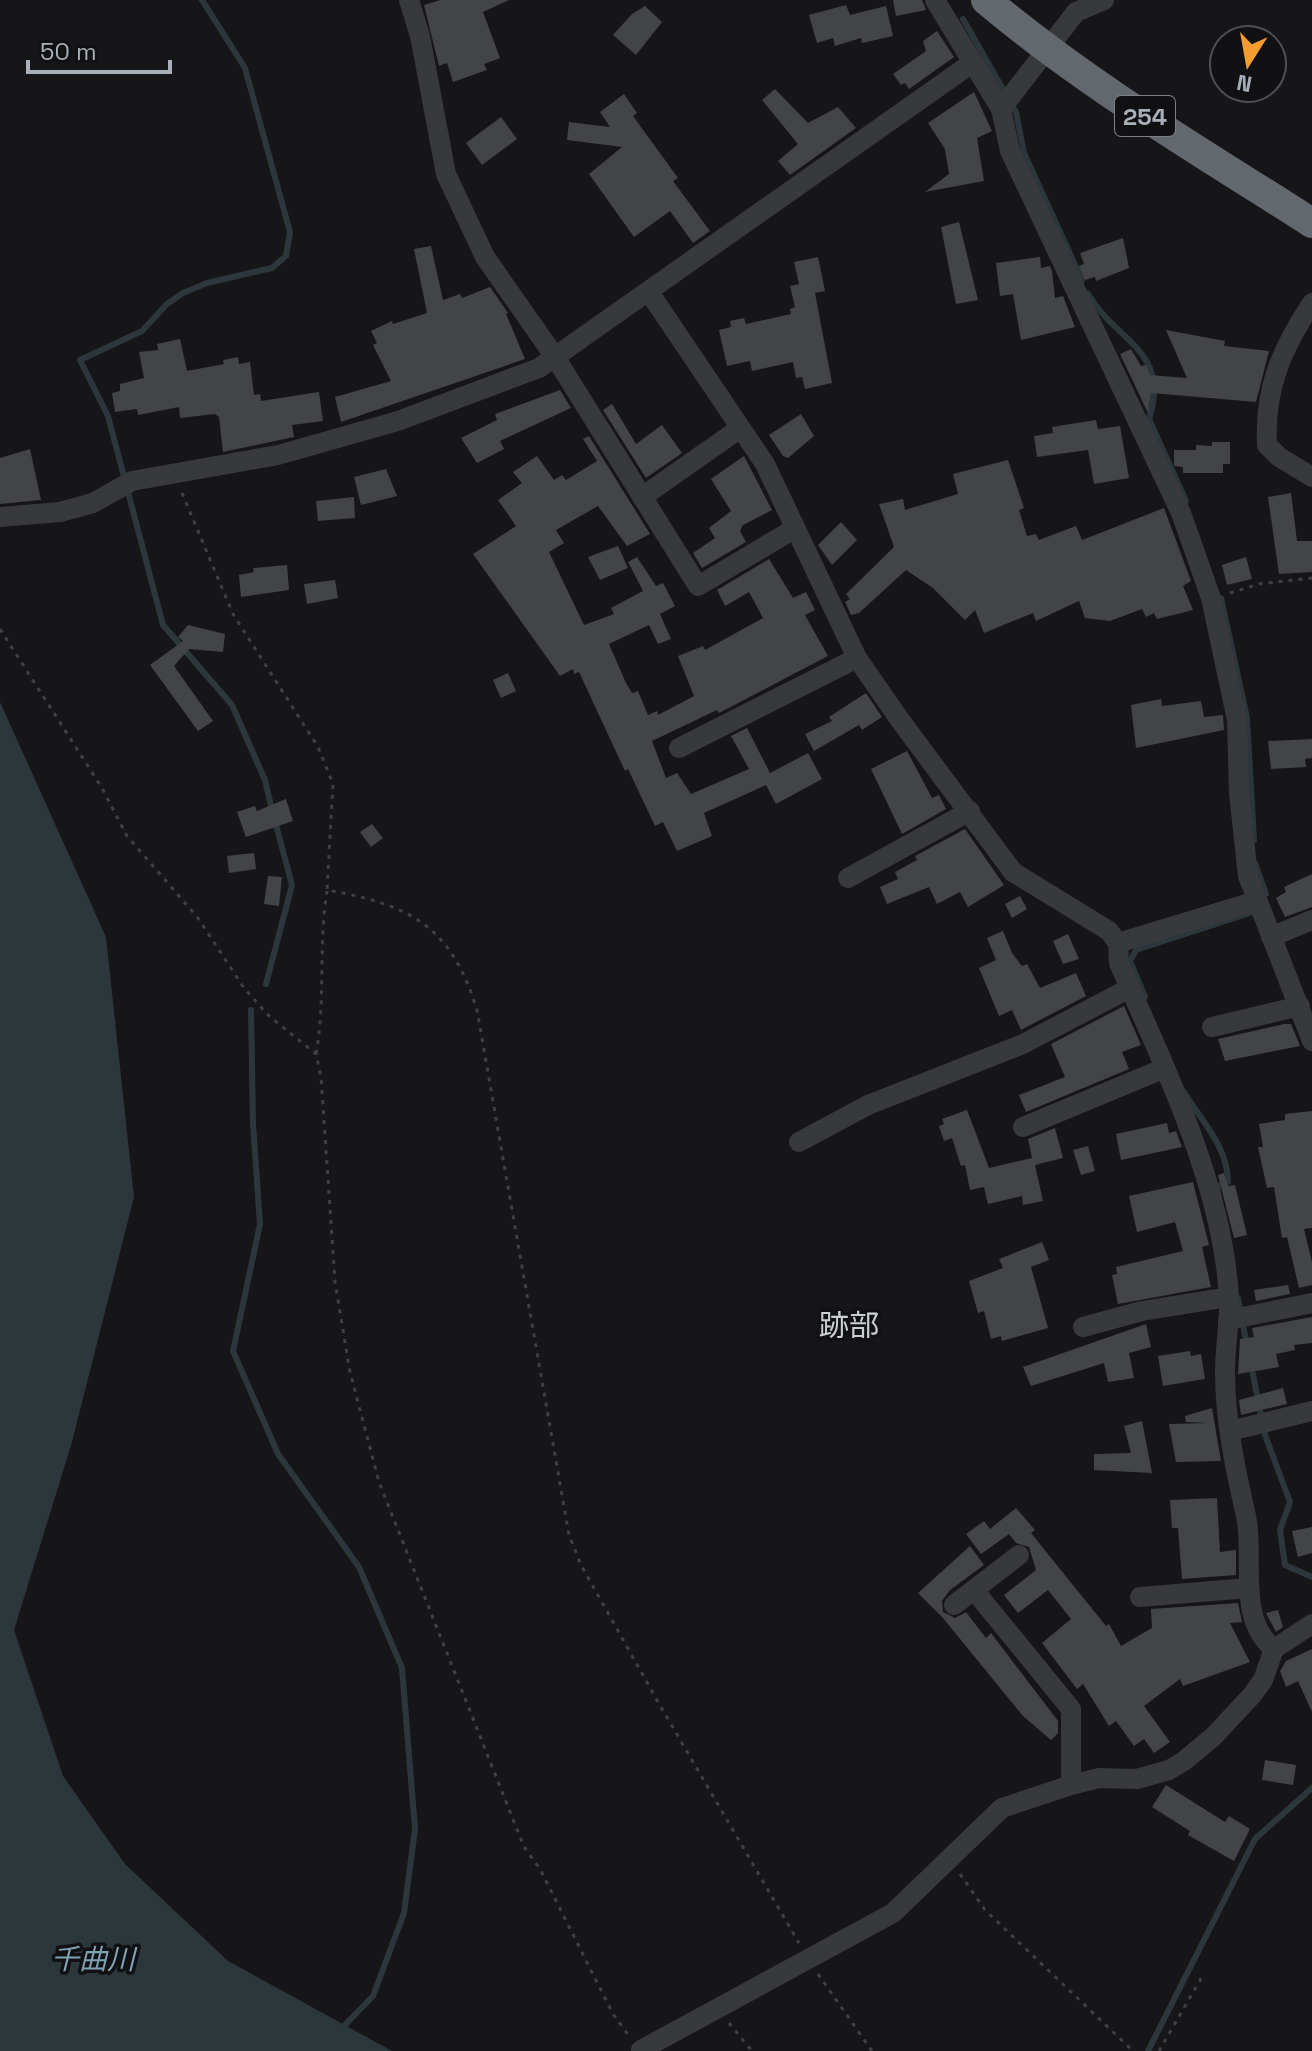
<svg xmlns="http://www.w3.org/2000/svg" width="1312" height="2051" viewBox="0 0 1312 2051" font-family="'Space Grotesk','Noto Sans JP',sans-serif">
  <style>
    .water { fill: #2c373c }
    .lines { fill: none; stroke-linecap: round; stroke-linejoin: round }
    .stream { stroke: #2c373c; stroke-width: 6 }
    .building { fill: #424448 }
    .path { stroke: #3d4044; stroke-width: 3; stroke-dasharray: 4 6; stroke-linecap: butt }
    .minor { stroke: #37393d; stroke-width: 20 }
    .highway { stroke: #63676e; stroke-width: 30 }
    .labels { text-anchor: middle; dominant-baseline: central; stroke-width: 7; stroke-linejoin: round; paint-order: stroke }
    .shield { fill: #111113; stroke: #7b8086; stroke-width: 2 }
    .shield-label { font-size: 24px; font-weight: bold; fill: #a8afb8 }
    .water-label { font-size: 28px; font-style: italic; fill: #7ea1b3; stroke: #111113 }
    .quarter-label { font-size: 30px; fill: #c9cdd4; stroke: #111113 }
  </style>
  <rect width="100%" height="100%" fill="#161618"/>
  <polygon class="water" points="0,702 106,937 134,1197 72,1442 14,1630 63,1776 125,1864 228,1961 392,2051 0,2051"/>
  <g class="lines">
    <g class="stream">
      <polyline points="202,0 245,68 290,232 286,256 272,268 207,283 183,293 167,304 142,331 80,360 108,416 163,625 232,705 265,780 272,810"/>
      <polyline points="963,19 1016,112 1024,153 1082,280"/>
      <path d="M1088,294c29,49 83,56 61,125l37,82"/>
      <polyline points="1221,598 1247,718 1254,840"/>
      <polyline points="1255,863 1266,894"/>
      <polyline points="266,984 292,885 275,821"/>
      <polyline points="1145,997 1130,961 1136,950 1259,910"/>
      <polyline points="251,1010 253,1124 260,1224 233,1351 278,1454 359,1567 402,1668 415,1829 404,1913 373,1996 342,2028"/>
      <path d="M1184,1092c17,28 44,55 44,90l-11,4 1,7"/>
      <polyline points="1238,1298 1247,1346"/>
      <polyline points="1251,1365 1265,1435 1290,1502 1280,1530 1285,1565 1312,1577"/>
      <polyline points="1148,2051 1255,1839 1312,1788"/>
    </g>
  </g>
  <g class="building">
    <polygon points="440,0 509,0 483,12 500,58 484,64 487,70 453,82 447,63 439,66 424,5"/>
    <polygon points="893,0 922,0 926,10 896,16"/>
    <polygon points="846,5 850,15 886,6 893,36 862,43 861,38 835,46 833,38 817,43 809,15"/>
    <polygon points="645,6 662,22 636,55 613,35 632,14"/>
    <polygon points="937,31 954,57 909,89 905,83 901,85 893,74 926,51 923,41"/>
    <polygon points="775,89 808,123 838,107 856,128 790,175 778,161 798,144 762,100"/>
    <polygon points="974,92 992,131 977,138 984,181 925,192 949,174 945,149 928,123"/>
    <polygon points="624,94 637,113 633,116 678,178 673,181 710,231 693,243 670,211 634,237 589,174 622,147 567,140 569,122 610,127 600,112"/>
    <polygon points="501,117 517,139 482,165 466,143"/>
    <polygon points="959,222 978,300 956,304 941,227"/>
    <polygon points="1123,238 1129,268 1096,281 1095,277 1085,280 1079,266 1084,264 1080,253"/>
    <polygon points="431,246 443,300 460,294 462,298 490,287 508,313 506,314 525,359 341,422 335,397 391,381 373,345 377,343 371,331 392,321 393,324 427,313 414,249"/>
    <polygon points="818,257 825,291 815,293 832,383 805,389 802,377 796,378 793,362 752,371 750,361 727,366 719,330 731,327 730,321 744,318 746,324 791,314 790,309 795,307 790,286 799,284 794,262"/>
    <polygon points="1040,257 1041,268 1050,266 1052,271 1055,298 1063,296 1075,327 1021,340 1013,294 1000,296 996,263"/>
    <polygon points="1166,330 1225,341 1224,346 1269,351 1256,402 1151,393 1148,413 1120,354 1131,349 1141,366 1146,365 1150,375 1187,378"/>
    <polygon points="180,339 187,371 224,364 223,360 238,357 239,364 250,362 254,395 260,394 261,401 319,392 323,421 292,425 294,437 223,452 219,417 215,414 180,418 179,407 138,415 137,409 115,412 112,393 120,391 120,384 144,378 139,352 158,350 157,344"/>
    <polygon points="560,390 571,408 500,441 504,449 477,463 461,438 497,420 495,414"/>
    <polygon points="612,404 636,444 662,425 682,453 646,478 603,410"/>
    <polygon points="801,414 814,436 788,458 783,456 769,435"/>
    <polygon points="1096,420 1098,429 1120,426 1129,478 1094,484 1088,450 1037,457 1034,436 1053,433 1052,427"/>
    <polygon points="589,436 650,534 627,546 598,506 556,530 564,543 549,552 584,625 614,614 611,608 643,591 628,562 637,557 656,586 663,583 675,606 660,614 671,639 658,644 649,625 609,644 626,683 632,693 638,691 648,715 657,711 658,715 694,696 678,656 703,646 705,650 763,618 749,592 725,606 717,590 769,559 793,598 806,592 815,610 805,615 828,656 719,713 717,710 652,741 666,778 677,773 691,794 749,769 731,736 747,728 770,773 808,753 822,779 776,804 766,785 704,813 712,836 677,851 663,822 655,826 628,769 625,771 579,672 574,674 573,669 560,676 473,554 516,526 498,500 522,483 513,472 537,456 554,480 562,475 566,480 597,461 583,439"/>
    <polygon points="1212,442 1230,442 1230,464 1223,464 1223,473 1183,473 1183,467 1174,466 1174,450 1196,450 1196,445 1212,446"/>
    <polygon points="30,449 41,500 0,504 0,458"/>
    <polygon points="744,456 772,510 743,525 740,531 746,542 702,568 693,553 715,538 709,528 731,511 711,479"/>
    <polygon points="1008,460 1024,508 1019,510 1027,536 1036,534 1039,540 1076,526 1082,540 1164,508 1191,581 1183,586 1193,610 1157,619 1154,613 1146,617 1142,609 1110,621 1085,618 1079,601 1036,621 1033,613 984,633 975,610 965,620 933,588 906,570 859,613 851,615 845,602 850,599 846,594 894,547 879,504 903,499 905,510 958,494 953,474"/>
    <polygon points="386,469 397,496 361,505 354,477"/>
    <polygon points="1291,493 1297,541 1312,541 1312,572 1279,574 1268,497"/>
    <polygon points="354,497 355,518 318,521 316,501"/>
    <polygon points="841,522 857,540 832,565 818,545"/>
    <polygon points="618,546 628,568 600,580 588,557"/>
    <polygon points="1246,557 1252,579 1227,585 1222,565"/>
    <polygon points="287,565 289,590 241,597 239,575 254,572 253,568"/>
    <polygon points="335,580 338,598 307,604 304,584"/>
    <polygon points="188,625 225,634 223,652 189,649 174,666 213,721 198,731 150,665 183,641 178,637"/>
    <polygon points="508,673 516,691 501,698 493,680"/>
    <polygon points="866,693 882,717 862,730 859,725 814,751 805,734 832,721 829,717"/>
    <polygon points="1161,699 1162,706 1201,701 1204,717 1223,715 1224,730 1136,748 1131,705"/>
    <polygon points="1312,739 1312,758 1305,759 1306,767 1271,769 1268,741"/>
    <polygon points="907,751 932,798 939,795 946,809 902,834 871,769"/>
    <polygon points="286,799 293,821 246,837 237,812 255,806 257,811"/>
    <polygon points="372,824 383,838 371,847 360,832"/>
    <polygon points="965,829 1004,885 968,907 960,892 937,904 929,887 887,904 880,887 898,879 895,872 917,860 915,856"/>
    <polygon points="254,853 256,869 229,873 227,856"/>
    <polygon points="1312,874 1312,907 1285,917 1276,898 1286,892 1284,887"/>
    <polygon points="268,876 282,877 279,906 264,904"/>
    <polygon points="1020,896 1027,909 1012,918 1005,904"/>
    <polygon points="1003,931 1012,953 1022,966 1027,964 1040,988 1076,973 1086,996 1021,1030 1012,1010 999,1016 979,968 996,960 987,938"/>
    <polygon points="1068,934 1079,959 1063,964 1053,941"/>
    <polygon points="1124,1006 1141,1045 1122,1052 1129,1069 1026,1112 1019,1095 1065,1077 1051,1044"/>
    <polygon points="1284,1024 1291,1024 1300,1046 1225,1061 1218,1039"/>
    <polygon points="967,1110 989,1168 1032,1158 1028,1139 1055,1128 1063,1158 1035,1165 1043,1201 1023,1205 1022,1196 988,1204 984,1187 970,1190 965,1165 961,1166 952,1138 944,1141 939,1126 944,1124 942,1119"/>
    <polygon points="1312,1111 1312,1228 1304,1229 1312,1262 1312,1285 1299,1288 1287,1237 1282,1238 1274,1187 1267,1188 1258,1147 1263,1147 1259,1124 1285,1120 1285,1114"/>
    <polygon points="1167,1123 1169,1133 1176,1131 1182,1147 1121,1160 1116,1134"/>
    <polygon points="1088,1146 1095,1171 1081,1175 1073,1150"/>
    <polygon points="1224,1173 1228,1186 1235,1185 1247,1235 1234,1238 1218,1175"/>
    <polygon points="1193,1182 1209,1245 1202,1247 1211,1287 1118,1304 1112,1275 1117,1274 1116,1267 1183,1251 1175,1222 1137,1232 1129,1196"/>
    <polygon points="1042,1242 1049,1260 1031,1267 1048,1328 1002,1341 1001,1336 991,1339 984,1311 978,1313 969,1281 1003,1268 999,1259"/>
    <polygon points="1288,1285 1290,1294 1256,1301 1254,1290"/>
    <polygon points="1312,1317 1312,1343 1294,1345 1295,1350 1276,1354 1279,1367 1238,1374 1240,1339 1254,1337 1252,1328"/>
    <polygon points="1146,1324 1151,1347 1129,1353 1134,1378 1108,1382 1104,1363 1031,1386 1023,1367"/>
    <polygon points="1190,1351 1191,1356 1201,1354 1205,1379 1163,1386 1158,1356"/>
    <polygon points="1283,1388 1287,1404 1241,1415 1239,1400"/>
    <polygon points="1212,1408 1221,1461 1176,1462 1169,1424 1209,1423 1186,1422 1185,1416"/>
    <polygon points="1142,1421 1152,1473 1094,1470 1094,1454 1131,1453 1124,1426"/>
    <polygon points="1217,1498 1220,1552 1236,1550 1236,1575 1182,1579 1178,1528 1172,1528 1170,1500"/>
    <polygon points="1016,1508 1035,1530 1031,1533 1106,1626 1109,1624 1121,1646 1152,1628 1151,1609 1238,1603 1242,1622 1230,1623 1250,1662 1183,1686 1180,1679 1144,1706 1170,1742 1154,1753 1144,1739 1134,1746 1116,1721 1109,1726 1083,1684 1077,1689 1042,1643 1071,1619 1048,1590 1018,1613 1004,1595 1036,1570 1029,1547 1016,1543 1009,1534 981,1554 966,1534 984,1521 990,1529"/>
    <polygon points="1312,1527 1312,1553 1298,1557 1292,1531"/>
    <polygon points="970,1546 984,1565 950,1590 942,1601 943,1612 955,1618 966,1612 986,1638 991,1633 1058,1721 1058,1733 1051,1740 1023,1716 943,1618 918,1593"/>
    <polygon points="1278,1610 1283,1627 1276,1632 1266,1613"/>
    <polygon points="1312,1649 1312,1712 1298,1681 1286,1687 1280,1671 1286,1661"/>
    <polygon points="1265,1760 1296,1765 1293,1785 1262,1780"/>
    <polygon points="1166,1785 1225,1822 1229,1816 1250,1829 1234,1861 1188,1835 1190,1831 1152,1807"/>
  </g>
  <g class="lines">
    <g class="path">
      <path d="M182,493l51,121 85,133 15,37 -6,106c84,15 124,36 150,120l92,525 12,30 77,137 141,241"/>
      <polyline points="1230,593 1259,584 1312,578"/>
      <polyline points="0,629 102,788 127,836 198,918 244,988 270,1017 316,1054 321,1077 335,1282 350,1372 379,1482 524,1847 540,1869 613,2014 629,2036"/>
      <path d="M316,1054c10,-54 2,-109 11,-163"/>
      <polyline points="960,1874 985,1910 1133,2051"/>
      <polyline points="818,1974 872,2051"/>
      <polyline points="729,2023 752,2051"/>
      <polyline points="1159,2051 1203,1975"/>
    </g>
    <g class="minor">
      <polyline points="409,0 420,36 446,174 485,257 555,357 698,586 794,529"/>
      <polyline points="935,0 1001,109 1010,151 1181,513 1211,598 1237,720 1239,793 1248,876 1312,1041"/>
      <polyline points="1001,109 1076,12 1104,0"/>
      <path d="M649,292l116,172 92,194 43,62 113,152 96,59 9,12 1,20c45,103 104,222 110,335 1,24 -4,49 -4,73 0,49 10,97 21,145 9,41 -10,103 28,133"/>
      <path d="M1312,303c-30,45 -48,86 -45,142l12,12 33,20"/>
      <polyline points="642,497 739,429"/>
      <polyline points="0,517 60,512 93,503 132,481 278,455 398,421 539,368 972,63"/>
      <polyline points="679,748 857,658"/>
      <polyline points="848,878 970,811"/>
      <polyline points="1271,937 1312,920"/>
      <polyline points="1118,943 1256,901"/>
      <polyline points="1212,1027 1300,1006"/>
      <polyline points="1023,1127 1165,1068"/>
      <polyline points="799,1142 868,1105 1023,1044 1130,988"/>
      <polyline points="1228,1320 1312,1303"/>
      <polyline points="1083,1327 1142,1311 1229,1297"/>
      <polyline points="1230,1431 1312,1411"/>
      <polyline points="974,1590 1071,1709 1071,1785"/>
      <polyline points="1140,1597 1249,1588"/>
      <polyline points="954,1605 1019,1555"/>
      <polyline points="641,2050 893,1913 1002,1808 1071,1785 1099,1778 1137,1779 1169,1770 1184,1761 1214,1736 1253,1694 1263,1680 1274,1649 1312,1624"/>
    </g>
    <path class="highway" d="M986,0c101,85 215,152 326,223"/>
  </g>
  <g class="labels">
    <rect class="shield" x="1115" y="96" width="60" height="40" rx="6"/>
    <g class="shield-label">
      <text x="1145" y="116">254</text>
    </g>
    <g class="water-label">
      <text x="93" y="1959">千曲川</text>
    </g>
    <g class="quarter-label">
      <text x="849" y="1325">跡部</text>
    </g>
  </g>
  <g transform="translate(1248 64) rotate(191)"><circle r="38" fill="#111113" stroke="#4d5055" stroke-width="2"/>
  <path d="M0-6L14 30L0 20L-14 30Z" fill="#f49c32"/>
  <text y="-12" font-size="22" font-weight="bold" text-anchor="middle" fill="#a8afb8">N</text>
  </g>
  <path d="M28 60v12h142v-12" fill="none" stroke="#a8afb8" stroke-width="4"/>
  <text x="40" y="60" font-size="24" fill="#a8afb8" stroke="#111113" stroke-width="6" paint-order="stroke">50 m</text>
</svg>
